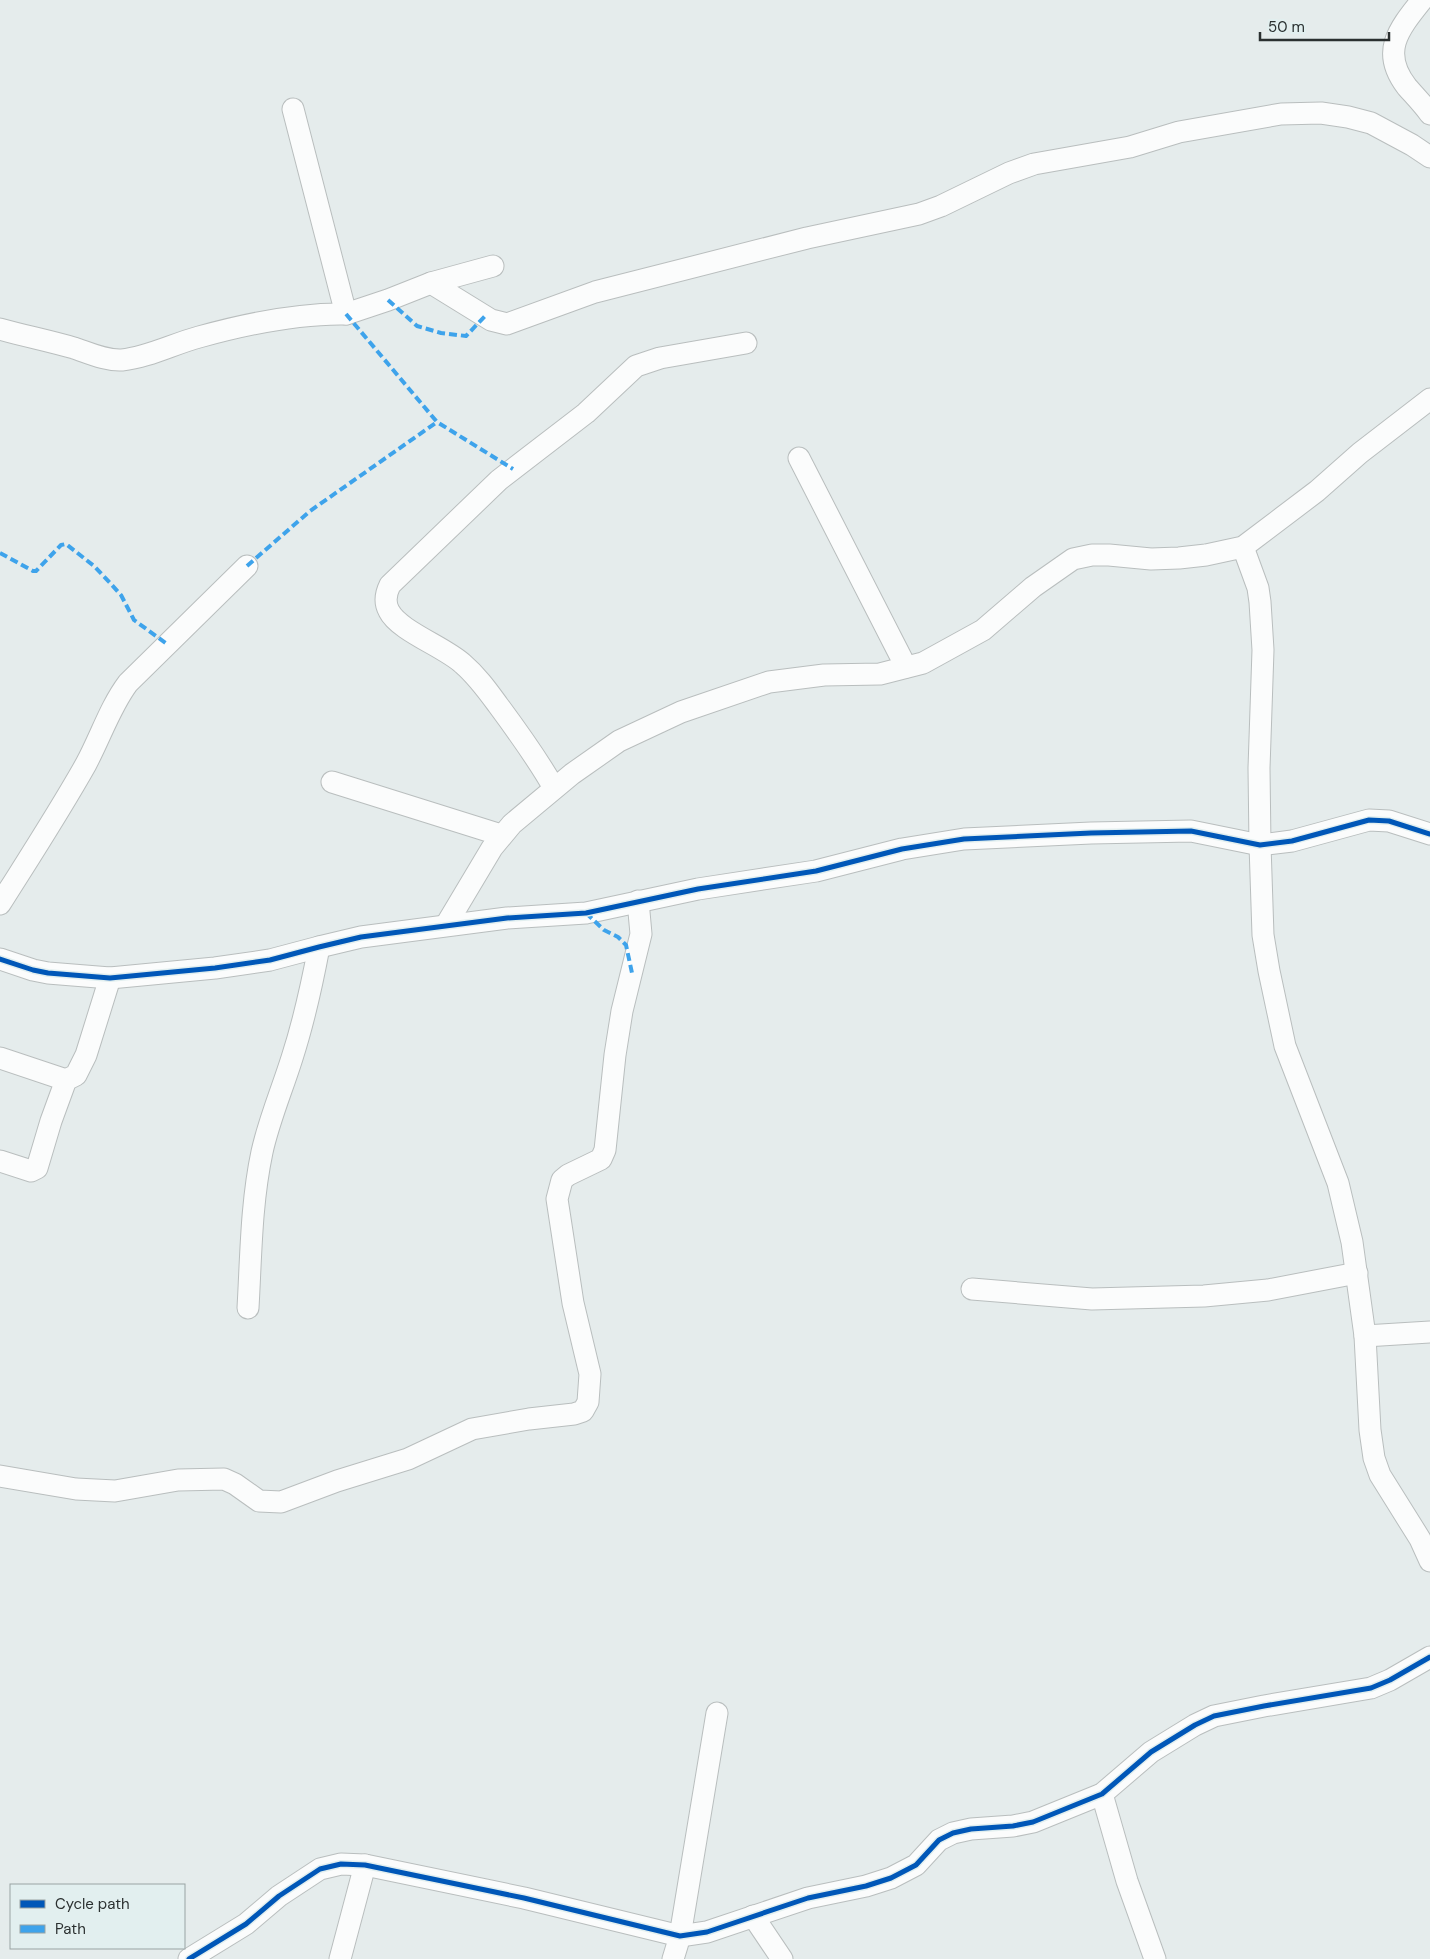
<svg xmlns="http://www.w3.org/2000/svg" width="1430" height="1959" viewBox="0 0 1430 1959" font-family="'DM Sans',sans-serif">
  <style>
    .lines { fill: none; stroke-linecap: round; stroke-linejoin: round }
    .street-casing { stroke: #b9bebe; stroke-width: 23 }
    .street { stroke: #fbfcfc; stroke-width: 21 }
    .quiet { stroke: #3ea3eb; stroke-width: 4; stroke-dasharray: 8 4; stroke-linecap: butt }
    .cycleway-casing { stroke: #e2efef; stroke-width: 8 }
    .cycleway { stroke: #0057b8; stroke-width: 5 }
  </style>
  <rect width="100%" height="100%" fill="#e5ecec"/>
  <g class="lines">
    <defs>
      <g id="street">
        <path d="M1422,0c-24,30 -42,52 -15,87 8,9 16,17 23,27"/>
        <polyline points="293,109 346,314 388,300 431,283 493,266"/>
        <polyline points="431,283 491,320 507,324 595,292 807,238 919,214 941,206 1009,173 1034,164 1130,147 1179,132 1281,114 1321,113 1348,117 1371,123 1412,145 1430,157"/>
        <path d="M0,329c25,7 50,12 74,19 15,5 32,13 48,12 27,-3 51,-16 77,-23 47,-13 98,-24 147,-23"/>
        <polyline points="799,458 906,667"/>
        <polyline points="1243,547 1258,588 1260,602 1263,650 1259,768 1260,845 1263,935 1269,971 1285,1046 1338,1183 1352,1242 1365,1336 1370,1430 1374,1458 1380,1475 1420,1539 1430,1561"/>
        <polyline points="332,782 501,835"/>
        <path d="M554,788c-17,-30 -36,-56 -56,-83 -11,-15 -21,-29 -35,-41 -18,-17 -64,-33 -74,-53 -5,-9 -3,-18 1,-26l109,-105 87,-67 50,-47 24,-8 86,-15"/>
        <path d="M0,904c29,-46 59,-92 86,-140 15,-28 24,-57 42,-81l119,-117"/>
        <polyline points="446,925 492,848 512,824 572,774 619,741 681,712 769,682 824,675 880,674 923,663 983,630 1033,587 1073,559 1092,555 1109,555 1151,559 1179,558 1206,555 1243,547 1317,491 1360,453 1430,399"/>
        <polyline points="0,959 33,970 48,973 110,978 215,968 270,960 319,947 361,937 507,918 586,913 698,889 816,871 902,849 964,839 1091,833 1191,831 1260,845 1292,841 1369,820 1389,821 1430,834"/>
        <polyline points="0,1058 66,1080"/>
        <polyline points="0,1161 31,1171 37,1168 51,1121 66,1080 76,1075 86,1055 110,978"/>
        <polyline points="972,1289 1092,1299 1204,1296 1268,1290 1357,1273"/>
        <path d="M248,1308c3,-52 3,-104 14,-156 7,-32 20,-62 30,-94 12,-37 20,-74 27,-111"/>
        <polyline points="1365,1336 1430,1332"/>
        <polyline points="0,1476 76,1489 115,1491 178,1480 224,1479 235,1484 259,1501 281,1502 337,1481 408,1459 472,1429 529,1419 574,1414 583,1411 588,1402 590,1374 573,1303 557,1199 562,1180 568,1175 597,1161 601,1159 605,1150 615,1055 622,1011 641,934 638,901"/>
        <polyline points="1102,1794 1127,1881 1155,1959"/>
        <polyline points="753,1916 782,1959"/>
        <polyline points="189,1959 246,1924 279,1896 320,1869 341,1864 365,1865 524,1898 680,1936 707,1932 808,1898 866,1886 891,1878 916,1865 939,1840 953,1833 971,1829 1013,1826 1033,1822 1102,1794 1151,1752 1195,1725 1214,1716 1264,1706 1371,1688 1390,1680 1430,1657"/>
        <polyline points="340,1959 365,1865"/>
        <polyline points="673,1959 680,1936 717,1713"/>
      </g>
    </defs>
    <use href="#street" class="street-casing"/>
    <use href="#street" class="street"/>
    <g class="quiet">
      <polyline points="388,300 417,326 441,333 466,336 485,316"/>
      <polyline points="346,314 437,422 513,469"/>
      <polyline points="0,553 33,571 36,571 61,545 66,544 94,566 111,584 121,595 134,620 167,644"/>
      <polyline points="247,566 310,511 437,422"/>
      <polyline points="586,913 604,930 618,937 626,945 632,973"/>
    </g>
    <defs>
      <g id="cycleway">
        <polyline points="0,959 33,970 48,973 110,978 215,968 270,960 319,947 361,937 507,918 586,913 698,889 816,871 902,849 964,839 1091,833 1191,831 1260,845 1292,841 1369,820 1389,821 1430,834"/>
        <polyline points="189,1959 246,1924 279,1896 320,1869 341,1864 365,1865 524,1898 680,1936 707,1932 808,1898 866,1886 891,1878 916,1865 939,1840 953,1833 971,1829 1013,1826 1033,1822 1102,1794 1151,1752 1195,1725 1214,1716 1264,1706 1371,1688 1390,1680 1430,1657"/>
      </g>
    </defs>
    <use href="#cycleway" class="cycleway-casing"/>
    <use href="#cycleway" class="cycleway"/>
  </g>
  <rect x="10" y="1884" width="175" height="65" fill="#e2efef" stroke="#99a3a3"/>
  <rect x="20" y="1900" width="25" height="8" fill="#0057b8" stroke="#99a3a3"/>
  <text x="55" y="1909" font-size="15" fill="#2b3030">Cycle path</text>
  <rect x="20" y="1925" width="25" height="8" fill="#3ea3eb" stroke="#99a3a3"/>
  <text x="55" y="1934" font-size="15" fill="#2b3030">Path</text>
  <path d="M1260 32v8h129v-8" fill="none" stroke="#2b3030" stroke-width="2.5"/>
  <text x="1268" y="32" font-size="15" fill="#2b3030" stroke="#e2efef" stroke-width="4" paint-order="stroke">50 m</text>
</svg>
